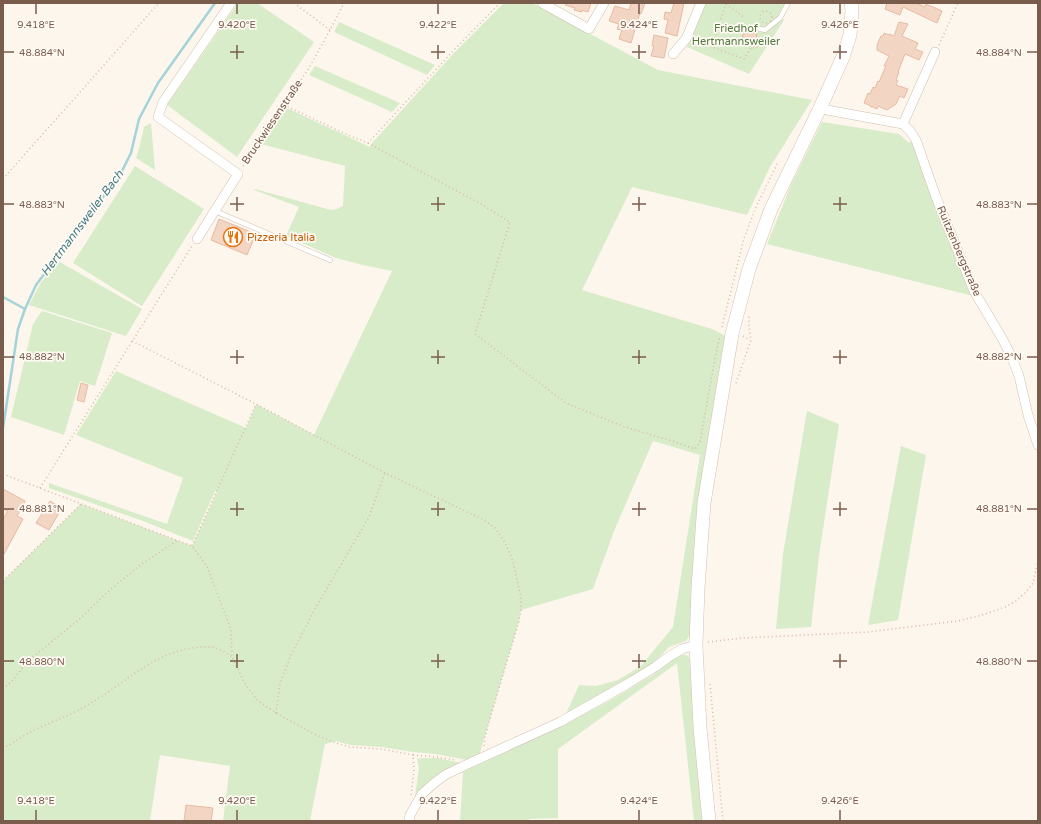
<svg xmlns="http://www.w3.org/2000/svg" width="1041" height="824" viewBox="0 0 1041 824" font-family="'Varela Round',sans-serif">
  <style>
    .green { fill: #d8ecc9 }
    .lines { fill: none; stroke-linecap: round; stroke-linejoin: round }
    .stream { stroke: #a5d3da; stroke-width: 2.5 }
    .building { fill: #f3d5c3; stroke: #e6bba3 }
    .lane-casing { stroke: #d1beb0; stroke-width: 5.5 }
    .street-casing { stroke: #d1beb0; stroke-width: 10 }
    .secondary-casing { stroke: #d6c0b0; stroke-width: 14 }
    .path { stroke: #d9b8a5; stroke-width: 1.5; stroke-dasharray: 1 3; stroke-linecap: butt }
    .lane { stroke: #fff; stroke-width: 4.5 }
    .street { stroke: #fff; stroke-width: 9 }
    .secondary { stroke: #fff; stroke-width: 13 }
    .ticks { fill: none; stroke: #7a5c4d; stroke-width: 1.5 }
    .labels { text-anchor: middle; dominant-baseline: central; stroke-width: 3.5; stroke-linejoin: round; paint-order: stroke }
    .park-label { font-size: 11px; fill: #537a41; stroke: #fffaf3 }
    .street-label { font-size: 11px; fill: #7a5c4d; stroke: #fffaf3 }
    .food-label { font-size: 11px; fill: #c56008; stroke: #fffaf3; text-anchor: start }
    .water-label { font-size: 12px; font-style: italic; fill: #437c86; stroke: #fffaf3 }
    .ticks-label { font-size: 10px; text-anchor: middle; fill: #7a5c4d; stroke: #fffaf3; stroke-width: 3.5; stroke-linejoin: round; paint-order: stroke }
  </style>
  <rect width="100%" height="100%" fill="#fdf6ec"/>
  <g class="green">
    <polygon points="238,3 257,3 314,42 237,157 167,105"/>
    <polygon points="504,3 532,3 658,70 812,100 770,167 747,215 632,187 582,290 712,329 724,335 726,349 691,633 686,641 669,647 649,668 565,716 579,685 596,686 618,680 641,666 673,627 700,455 653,441 614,531 593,589 521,610 519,621 479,756 467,760 435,754 413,752 382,747 350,745 336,741 325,744 310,821 223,821 230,766 160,755 150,821 3,821 3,581 81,504 192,546 217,492 215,491 193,541 143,521 49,488 49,483 167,524 183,478 76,435 116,371 246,428 256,404 314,435 392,271 363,265 336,258 286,236 299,207 254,190 255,189 331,210 337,209 343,206 345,166 261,144 287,108 370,147 372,143 454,53"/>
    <polygon points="706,3 785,3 778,17 784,20 749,74 687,47"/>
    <polygon points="339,22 435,65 427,75 334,32"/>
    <polygon points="315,66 400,103 392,112 309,75"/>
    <polygon points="822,122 899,134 909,143 916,140 977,297 767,244 791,185"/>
    <polygon points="151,123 155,170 136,158 140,145 144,127"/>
    <polygon points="135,166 204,209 142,306 73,263"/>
    <polygon points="58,261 142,309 126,336 29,305 40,284"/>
    <polygon points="42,311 112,333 95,386 80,381 64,435 11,417 33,324"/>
    <polygon points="807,411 839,424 819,556 811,627 776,629 783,554"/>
    <polygon points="901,446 926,455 898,620 868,625"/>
    <polygon points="682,654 688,656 691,661 705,821 694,821 677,663 558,749 558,818 529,819 529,821 460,821 463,772 559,727 607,702 653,675 676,656"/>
    <polygon points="423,758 438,758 461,763 443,772 432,779 415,796 419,768 417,759"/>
  </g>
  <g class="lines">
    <g class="stream">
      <polyline points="3,297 25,309"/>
      <polyline points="3,428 18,329 25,309 36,285 121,173 131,153 139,119 158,83 215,3"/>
    </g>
  </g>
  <g class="building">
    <polygon points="565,3 591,3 588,12 582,10 582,12 574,10 575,8 565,5"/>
    <polygon points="631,3 645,3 641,14 640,13 631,43 619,39 622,30 617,29 619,24 609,21 615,6 629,10"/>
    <polygon points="674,3 684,3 677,36 665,33 668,20 664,19 665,12 671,13"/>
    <polygon points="887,3 916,3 925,7 926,4 942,11 937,23 903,7 900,15 885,9"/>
    <polygon points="899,22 908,24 902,36 918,43 915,49 923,52 919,60 905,54 898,72 899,72 896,80 898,81 896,85 908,89 904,98 900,96 896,104 887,110 878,106 877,109 873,107 871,107 869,105 864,103 868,93 870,94 873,87 875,88 878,81 879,82 886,66 884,66 889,56 877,50 877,45 881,36 883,36 884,33 889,35 889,34 894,36"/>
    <polygon points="743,33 757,33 756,46 742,45"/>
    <polygon points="654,35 668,38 664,58 651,56 654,46 652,46"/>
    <polygon points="219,219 256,234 247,255 211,240"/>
    <polygon points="81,383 88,385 84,402 77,400"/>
    <polygon points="3,489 25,501 17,516 23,519 3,556 3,519 8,511 3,509"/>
    <polygon points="50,501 62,508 49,530 36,523"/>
    <polygon points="186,805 213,808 211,821 184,821"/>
  </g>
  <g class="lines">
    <defs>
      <g id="lane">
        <polyline points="760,29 765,30 780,18 788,3"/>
        <polyline points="215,211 330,260"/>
      </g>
      <g id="street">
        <polyline points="542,3 589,29 604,3"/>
        <polyline points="673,54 686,39 701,3"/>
        <polyline points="820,108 827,110 903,124"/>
        <polyline points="903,124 910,131 916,140 936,197 974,291 1003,340 1012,358 1019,376 1028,415 1038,445"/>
        <polyline points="903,124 935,52"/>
        <polyline points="197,239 238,174 158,117 163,102 231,3"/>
        <polyline points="409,821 410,815 422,794 433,784 445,775 472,762 560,722 629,683 655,667 670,656 682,649 696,645"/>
      </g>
      <polyline id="secondary" points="709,821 700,728 696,645 698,588 704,503 732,334 749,269 771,209 820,108 843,57 850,35 852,10 851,3"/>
    </defs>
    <use href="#lane" class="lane-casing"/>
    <use href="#street" class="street-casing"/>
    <use href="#secondary" class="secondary-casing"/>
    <g class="path">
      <polyline points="294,3 330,30"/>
      <polyline points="726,3 712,47 744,59 751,48 757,48 763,37"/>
      <polyline points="726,4 745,18"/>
      <circle cx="766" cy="17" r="6"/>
      <polyline points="939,45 958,3"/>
      <polyline points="284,105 350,136 368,143 454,50 500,3"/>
      <polyline points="368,143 481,204 510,222 475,334 566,403 622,426 672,441 695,449 700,442 715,358 720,336"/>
      <polyline points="243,166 309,68 330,30 344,3"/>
      <polyline points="3,179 159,3"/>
      <polyline points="722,327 744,238 756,207 778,162"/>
      <polyline points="743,336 750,340"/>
      <polyline points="132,341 256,404 385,473 484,520 495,528 504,541 512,558 521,598 521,610 519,621 491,715 485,737 484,747"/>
      <polyline points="736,383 751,340 749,327 749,316"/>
      <polyline points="3,474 192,546 207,566 231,630 232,657 244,682 257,700 276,713 316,735 333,742 350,747 382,749 413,755 414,770 411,795"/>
      <polyline points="40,488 192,246"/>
      <polyline points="192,546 256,404"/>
      <polyline points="3,581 81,504"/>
      <polyline points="708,642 743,638 868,632 958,621 982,615 1005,607 1016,601 1026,592 1033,583 1038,560"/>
      <polyline points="710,684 723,821"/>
      <polyline points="3,689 12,681 28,661 82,617 104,595 139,566 178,540"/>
      <polyline points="276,713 280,683 291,655 315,609 369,517 385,473"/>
      <path d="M3,749c10,-7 21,-13 31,-19 19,-9 38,-15 55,-26 34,-19 62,-50 103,-56 8,-1 17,-2 24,0 6,2 11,6 16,9"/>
      <polyline points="413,755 437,757 455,760"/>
    </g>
    <use href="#lane" class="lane"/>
    <use href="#street" class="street"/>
    <use href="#secondary" class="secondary"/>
  </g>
  <path class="ticks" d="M36,4v10M237,4v10M438,4v10M639,4v10M840,4v10M237,45v14M438,45v14M639,45v14M840,45v14M4,52h10M230,52h14M431,52h14M632,52h14M833,52h14M1027,52h10M237,197v14M438,197v14M639,197v14M840,197v14M4,204h10M230,204h14M431,204h14M632,204h14M833,204h14M1027,204h10M237,350v14M438,350v14M639,350v14M840,350v14M4,357h10M230,357h14M431,357h14M632,357h14M833,357h14M1027,357h10M237,502v14M438,502v14M639,502v14M840,502v14M4,509h10M230,509h14M431,509h14M632,509h14M833,509h14M1027,509h10M237,654v14M438,654v14M639,654v14M840,654v14M4,661h10M230,661h14M431,661h14M632,661h14M833,661h14M1027,661h10M36,810v10M237,810v10M438,810v10M639,810v10M840,810v10"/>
  <defs>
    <symbol id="restaurant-ring" viewBox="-11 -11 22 22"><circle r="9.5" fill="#fffaf3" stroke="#e8710a" stroke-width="1.5"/><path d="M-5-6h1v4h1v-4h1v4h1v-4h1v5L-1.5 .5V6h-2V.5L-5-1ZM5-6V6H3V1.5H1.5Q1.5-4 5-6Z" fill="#e8710a"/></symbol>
  </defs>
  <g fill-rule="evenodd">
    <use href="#restaurant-ring" x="222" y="226" width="22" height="22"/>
  </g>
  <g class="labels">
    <g class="park-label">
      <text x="736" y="28">Friedhof<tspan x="736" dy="13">Hertmannsweiler</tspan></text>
    </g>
    <g class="street-label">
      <text transform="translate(272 122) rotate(-56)">Bruckwiesenstraße</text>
      <text transform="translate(959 251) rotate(67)">Ruitzenbergstraße</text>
    </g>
    <g class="food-label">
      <text x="247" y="237">Pizzeria Italia</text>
    </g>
    <g class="water-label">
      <text transform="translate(82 223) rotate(-53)">Hertmannsweiler Bach</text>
    </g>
  </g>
  <g class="ticks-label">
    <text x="36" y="28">9.418°E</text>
    <text x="237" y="28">9.420°E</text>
    <text x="438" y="28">9.422°E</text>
    <text x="639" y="28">9.424°E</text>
    <text x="840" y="28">9.426°E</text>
    <text x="42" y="56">48.884°N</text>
    <text x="999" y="56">48.884°N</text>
    <text x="42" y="208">48.883°N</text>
    <text x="999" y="208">48.883°N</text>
    <text x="42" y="360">48.882°N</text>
    <text x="999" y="360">48.882°N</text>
    <text x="42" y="512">48.881°N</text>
    <text x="999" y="512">48.881°N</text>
    <text x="42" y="665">48.880°N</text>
    <text x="999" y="665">48.880°N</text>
    <text x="36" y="804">9.418°E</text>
    <text x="237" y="804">9.420°E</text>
    <text x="438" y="804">9.422°E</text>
    <text x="639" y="804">9.424°E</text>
    <text x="840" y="804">9.426°E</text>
  </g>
  <rect width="1041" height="824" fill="none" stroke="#7a5c4d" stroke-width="8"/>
</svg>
